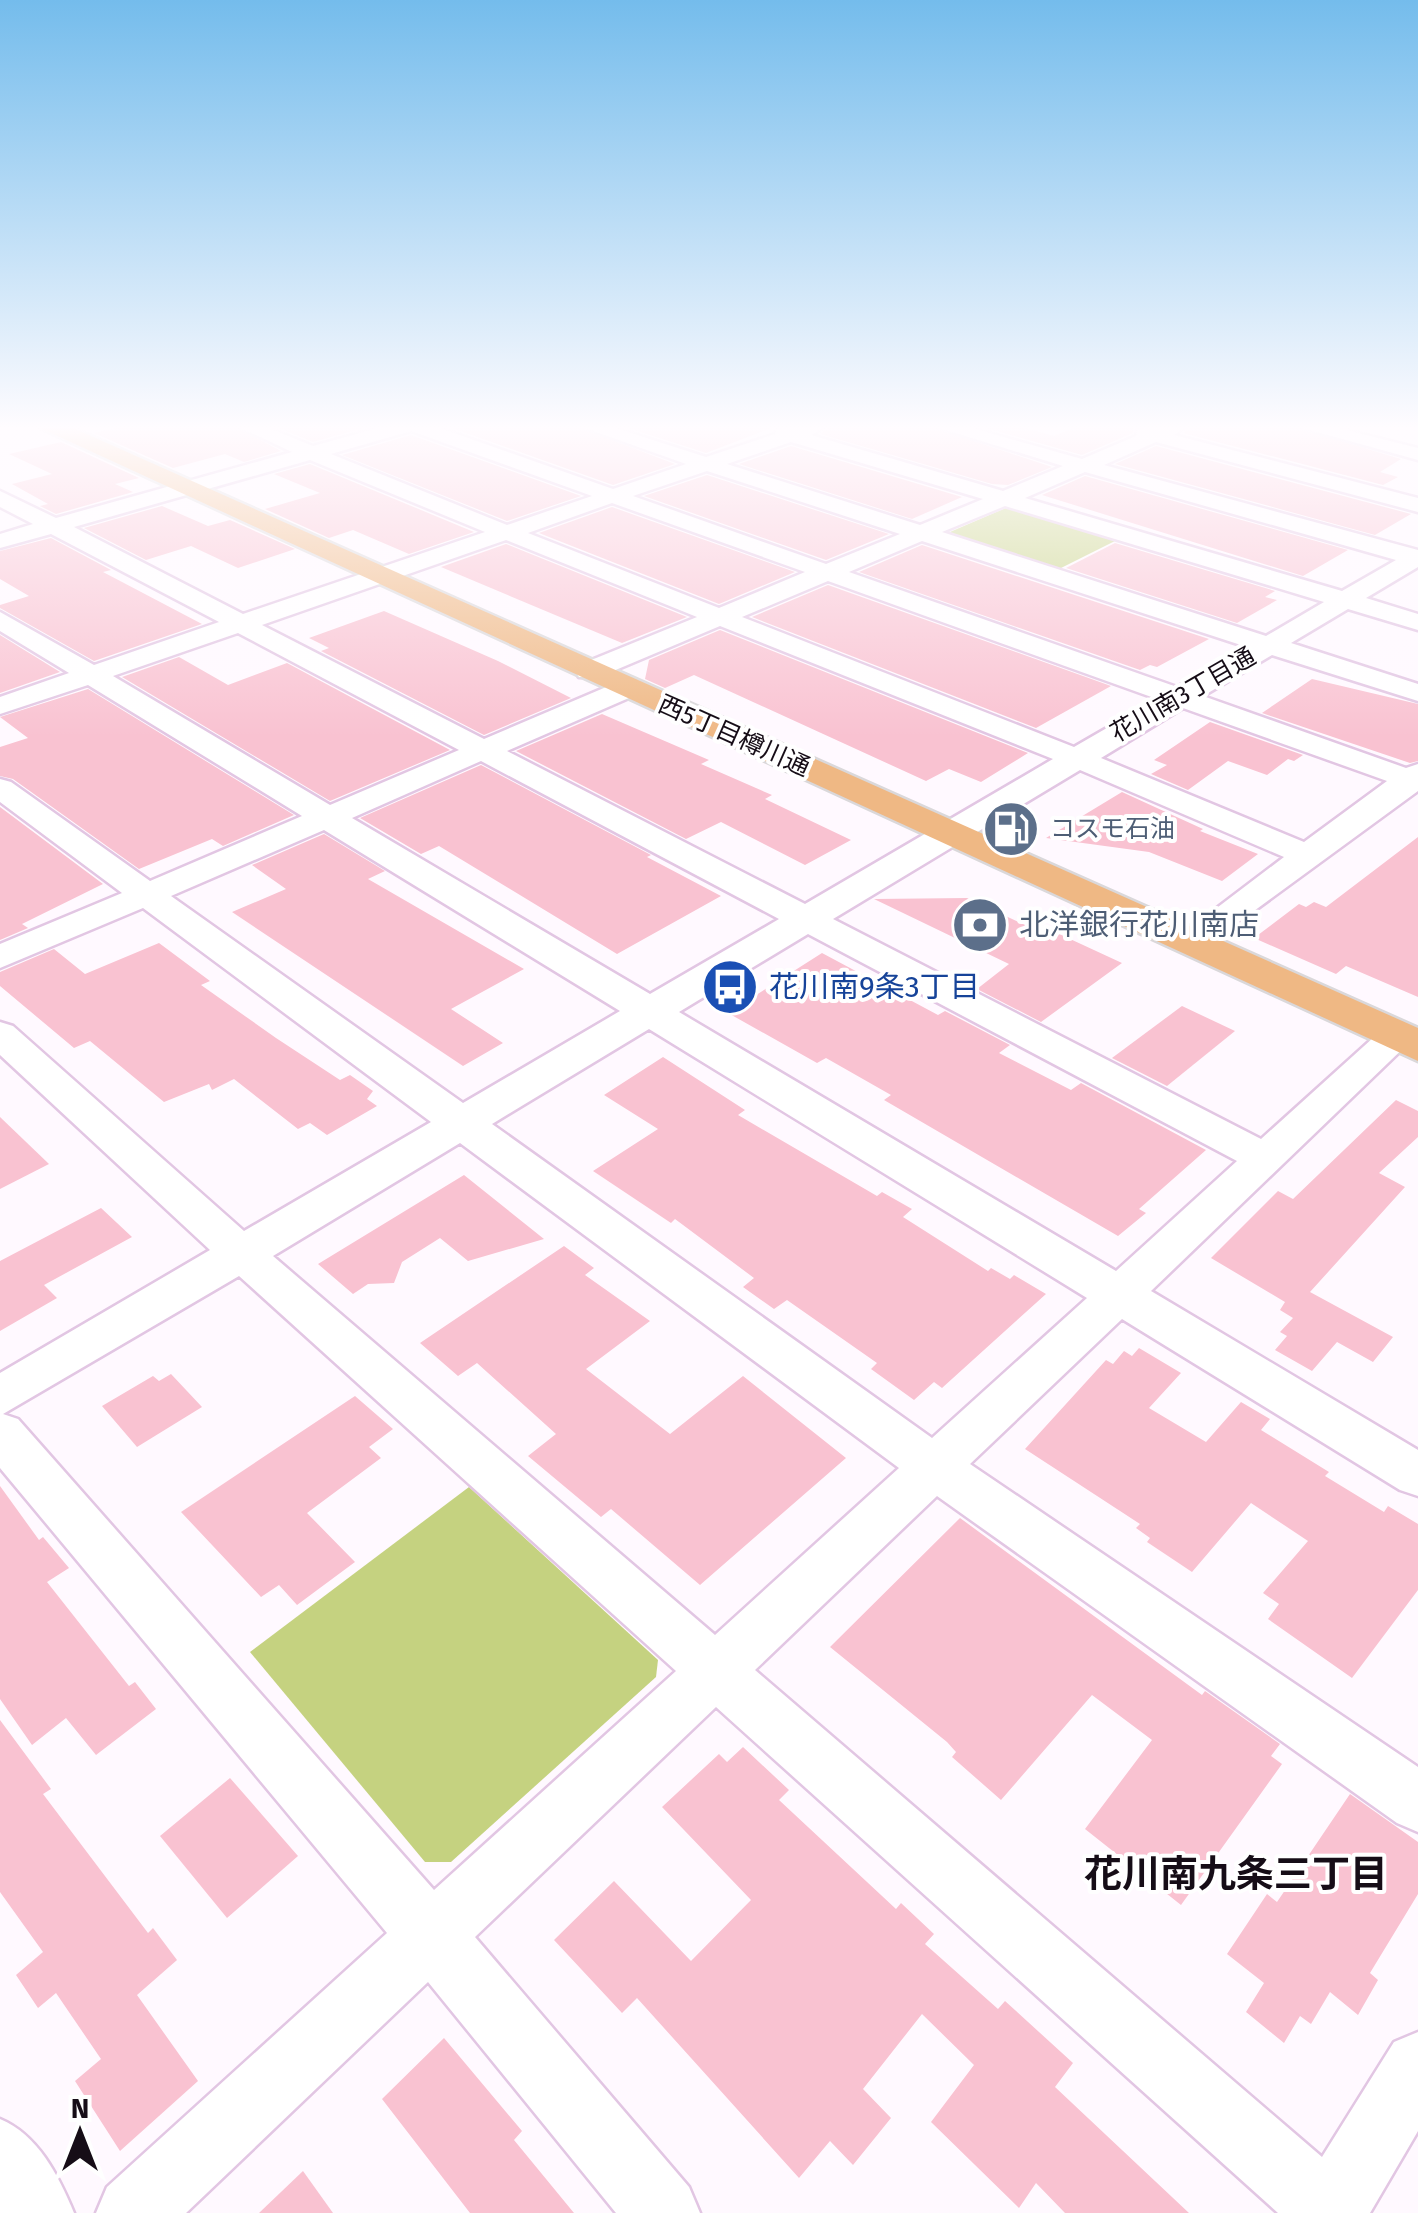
<svg xmlns="http://www.w3.org/2000/svg" width="1418" height="2213" viewBox="0 0 1418 2213" font-family="'Fira Sans','Noto Sans JP',sans-serif">
<rect width="100%" height="100%" fill="#fff9ff"/>
<!-- green -->
<g fill="#c5d280">
<polygon points="1008,507 1021,507 1121,538 1055,571 951,537 950,532"/>
<polygon points="469,1487 658,1660 656,1677 451,1862 425,1862 250,1652"/>
</g>
<!-- building -->
<g fill="#f9c2d1">
<polygon points="119,427 236,427 281,451 244,462 225,454 173,468 94,433"/>
<polygon points="276,427 367,427 313,442"/>
<polygon points="449,427 578,427 675,464 613,485"/>
<polygon points="625,427 774,427 706,453"/>
<polygon points="828,427 932,427 1052,467 1008,485 992,484 820,434"/>
<polygon points="982,427 1023,427 1054,436 1075,427 1134,427 1133,433 1082,455"/>
<polygon points="1190,427 1295,427 1401,459 1380,472 1398,477 1383,485 1183,433"/>
<polygon points="411,435 581,496 507,521 342,455"/>
<polygon points="61,442 139,478 115,484 133,492 56,514 40,506 48,504 12,484 52,474 9,454"/>
<polygon points="791,446 962,497 912,519 739,464"/>
<polygon points="1156,446 1411,514 1375,535 1115,464"/>
<polygon points="310,464 474,532 409,554 353,530 329,538 265,509 320,493 274,474"/>
<polygon points="707,475 889,534 826,560 644,496"/>
<polygon points="1085,476 1348,550 1303,576 1042,495"/>
<polygon points="162,506 208,526 230,520 295,549 238,568 191,546 146,560 84,528"/>
<polygon points="612,507 795,572 719,604 539,533"/>
<polygon points="51,538 111,570 103,572 202,624 94,661 0,608 0,605 29,596 0,579 0,551"/>
<polygon points="1115,543 1275,591 1265,597 1277,600 1237,623 1066,568"/>
<polygon points="506,544 687,617 622,643 441,567"/>
<polygon points="922,545 1209,639 1157,667 1150,665 1140,670 859,572"/>
<polygon points="828,585 1111,686 1036,728 752,617"/>
<polygon points="384,611 498,661 571,698 484,735 321,651 329,648 309,638"/>
<polygon points="720,630 1028,753 981,782 949,769 926,781 694,675 665,688 645,679 649,660"/>
<polygon points="0,635 60,672 0,693"/>
<polygon points="179,657 228,685 287,663 450,750 330,801 122,677"/>
<polygon points="1312,679 1418,704 1418,761 1410,763 1262,713"/>
<polygon points="88,689 294,815 223,846 212,839 139,869 13,779 0,776 0,747 28,738 0,717"/>
<polygon points="602,714 709,760 701,764 772,795 765,799 851,840 805,865 721,822 686,839 516,751"/>
<polygon points="1210,722 1303,755 1294,761 1288,759 1267,775 1228,761 1188,790 1151,774 1167,765 1154,760"/>
<polygon points="481,765 651,855 647,857 721,896 617,954 439,846 421,854 360,818"/>
<polygon points="1122,792 1203,829 1200,831 1258,854 1222,881 1149,852 1046,838"/>
<polygon points="0,807 103,884 22,924 28,928 0,940"/>
<polygon points="324,834 385,871 368,879 524,969 451,1009 503,1043 463,1066 232,912 286,889 252,865"/>
<polygon points="1418,837 1418,997 1346,966 1336,974 1254,938 1299,904 1306,907 1314,902 1326,907"/>
<polygon points="967,898 1049,936 1055,932 1122,963 1041,1022 977,989 1009,964 874,899"/>
<polygon points="159,943 210,981 201,985 276,1038 340,1080 350,1075 373,1091 367,1099 377,1106 327,1135 310,1123 298,1129 234,1079 212,1090 209,1084 164,1102 90,1041 74,1048 0,986 0,972 54,949 85,974"/>
<polygon points="822,953 938,1015 945,1011 1010,1045 999,1053 1071,1090 1081,1083 1206,1150 1139,1209 1146,1213 1118,1236 884,1100 891,1095 826,1058 817,1063 728,1013"/>
<polygon points="1182,1006 1235,1031 1167,1086 1112,1058"/>
<polygon points="663,1057 745,1110 738,1115 877,1196 882,1192 912,1209 903,1217 988,1271 991,1268 1010,1279 1014,1275 1046,1294 942,1388 934,1382 914,1400 871,1369 877,1363 787,1300 774,1309 743,1287 754,1278 675,1219 671,1223 593,1171 658,1129 604,1095"/>
<polygon points="1396,1100 1418,1111 1418,1137 1379,1173 1405,1187 1310,1292 1393,1337 1373,1362 1337,1342 1312,1371 1275,1350 1287,1336 1280,1332 1293,1318 1280,1310 1285,1302 1211,1258 1278,1191 1293,1199"/>
<polygon points="0,1117 49,1164 0,1189"/>
<polygon points="464,1175 544,1239 468,1261 440,1238 402,1262 394,1283 368,1284 353,1294 318,1264"/>
<polygon points="101,1208 132,1237 44,1285 57,1298 0,1331 0,1261"/>
<polygon points="564,1246 594,1268 585,1275 650,1321 586,1369 670,1434 743,1376 846,1458 700,1585 611,1509 601,1517 528,1456 556,1434 477,1363 458,1376 420,1343"/>
<polygon points="1139,1348 1181,1373 1149,1408 1206,1442 1241,1402 1270,1419 1261,1430 1329,1472 1325,1476 1384,1512 1388,1506 1418,1524 1418,1590 1352,1678 1268,1619 1279,1604 1263,1593 1308,1541 1251,1503 1192,1572 1147,1542 1150,1538 1136,1528 1140,1524 1025,1449 1106,1360 1113,1364 1124,1351 1132,1356"/>
<polygon points="171,1374 202,1407 137,1447 102,1406 153,1376 159,1381"/>
<polygon points="355,1396 393,1429 369,1447 381,1458 307,1513 355,1562 297,1605 279,1585 261,1597 181,1512"/>
<polygon points="0,1486 39,1540 43,1537 69,1568 47,1582 129,1686 135,1682 156,1709 96,1755 66,1718 32,1745 0,1699"/>
<polygon points="960,1518 1202,1695 1205,1691 1280,1744 1271,1756 1282,1764 1181,1905 1085,1829 1152,1740 1092,1695 1001,1800 952,1757 956,1752 947,1742 830,1647"/>
<polygon points="0,1720 51,1789 43,1794 148,1933 153,1928 177,1960 137,1995 198,2081 120,2151 75,2081 101,2059 56,1993 38,2008 16,1975 43,1952 0,1892"/>
<polygon points="743,1747 789,1790 779,1800 896,1909 901,1903 934,1934 925,1944 998,2009 1005,2001 1073,2063 1055,2087 1189,2213 1065,2213 1036,2183 1019,2208 931,2122 974,2065 922,2014 863,2089 891,2118 853,2165 830,2141 799,2178 637,1998 622,2013 554,1940 614,1881 691,1961 751,1900 662,1807 719,1754 727,1762"/>
<polygon points="230,1778 298,1856 227,1918 160,1836"/>
<polygon points="1350,1794 1418,1842 1418,1894 1370,1973 1378,1980 1358,2015 1330,1992 1311,2024 1300,2016 1284,2043 1246,2012 1264,1983 1227,1954 1267,1894 1277,1902"/>
<polygon points="444,2038 522,2131 514,2140 574,2213 470,2213 382,2099"/>
<polygon points="303,2171 333,2213 259,2213"/>
</g>
<g fill="none" stroke-linecap="round" stroke-linejoin="round">
<!-- minor casing -->
<g stroke="#e2c6e3" stroke-width="5">
<g id="minor">
<path d="M239 427H266L313 446 382 427H437L613 489 686 464 582 427H612L706 457 775 434 777 429 824 427 811 435 1003 491 1063 466 936 427H968L1082 459 1136 436 1137 429 1186 427 1174 435 1418 498V512L1156 442 1104 465 1418 550V567L1366 598 1418 614V630L1348 609 1291 643 1418 684V701L1272 655 1203 696 1406 768 1418 764V791L1202 949H1178L1172 942 1284 857 1080 770 833 919 1261 1139 1384 1028H1410L1416 1036 1151 1291 1418 1450V1496L1400 1490 1122 1319 970 1464 1418 1767V1832L1397 1823 937 1496 755 1670 1322 2157 1394 2042 1418 2032V2131L1370 2213H1278L716 1707 475 1937 689 2187 700 2213H616L428 1982 186 2213H96L107 2187 387 1933 0 1468V1373L210 1250 0 1055V1022L13 1026 244 1231 431 1122 143 908 0 968V944L122 893 0 802V779L11 782 150 881 302 816 88 685 0 714V697L69 673 0 631V612L94 665 219 622 51 534 0 548V534L33 524 0 507V491L56 518 292 452ZM411 431 592 496 507 525 331 454ZM791 442 983 499 920 525 727 464ZM310 460 485 532 243 614 74 527ZM707 471 900 534 826 564 633 496ZM1085 472 1396 560 1342 591 1025 498ZM612 503 805 572 719 608 528 533ZM1005 506 1324 602 1266 636 942 532ZM506 540 697 617 579 665 575 671 579 677H599L720 626 1053 759 805 904 507 751 638 694 642 688 638 682H618L484 739 262 625ZM922 541 1247 647 1177 687 849 572ZM828 581 1157 699 1074 747 742 617ZM238 633 459 750 330 805 113 676ZM1183 708 1387 781 1304 842 1101 758ZM481 761 779 919 650 994 352 818ZM324 830 620 1011 463 1103 171 896ZM808 934 1237 1161 1116 1271 679 1012ZM649 1029 1087 1298 932 1438 492 1124ZM460 1143 899 1468 715 1635 273 1256ZM239 1276 676 1671 434 1890 18 1419 3 1414Z"/>
<polygon points="1299,427 1334,427 1418,448 1418,460"/>
<path d="M0 2119C38 2135 58 2175 74 2213H0Z"/>
</g>
</g>
<!-- major casing -->
<g stroke="#dad8da" stroke-width="5">
<polygon id="major" points="38,427 71,427 1418,1028 1418,1061"/>
</g>
<!-- minor -->
<use href="#minor" fill="#fff" fill-rule="evenodd"/>
<!-- major -->
<use href="#major" fill="#efb884" fill-rule="evenodd"/>
</g>
<!-- sky -->
<linearGradient id="sky" x2="0" y2="1"><stop stop-color="#74bcec"/><stop offset="0.58" stop-color="#fffcff"/><stop offset="1" stop-color="#fffcff" stop-opacity="0"/></linearGradient>
<rect width="1418" height="737" fill="url(#sky)"/>
<!-- icons -->
<defs>
<g id="fuel-disc" transform="scale(2.875)"><circle r="9.5" fill="#5c6f8a" stroke="#fff"/><path d="M-5.5-6h7V0h2V4h1.3V-2.5L3-4.5l.8-.8L6-3V5H2.5V1h-1V6h-7ZM-4.2-4.7v3.2H.2V-4.7Z" fill="#fff"/></g>
<g id="bank-disc" transform="scale(2.875)"><circle r="9.5" fill="#5c6f8a" stroke="#fff"/><path d="M-6-4H6V4H-6ZM0-2.3a2.3 2.3 0 1 0 0 4.6a2.3 2.3 0 1 0 0-4.6Z" fill="#fff"/></g>
<g id="bus-disc" transform="scale(2.875)"><circle r="9.5" fill="#1a4fb4" stroke="#fff"/><path d="M-5-6H5V4H4V6H2V4H-2V6H-4V4H-5ZM-3.5-4V0h7V-4ZM-3.5 1.2v1.5H-2V1.2ZM2 1.2v1.5H3.5V1.2Z" fill="#fff"/></g>
</defs>
<g fill-rule="evenodd">
<use href="#fuel-disc" x="1011" y="829"/>
<use href="#bank-disc" x="980" y="925"/>
<use href="#bus-disc" x="730" y="987"/>
</g>
<g text-anchor="middle" dominant-baseline="central" stroke-width="8" stroke-linejoin="round" paint-order="stroke">
<!-- far-street labels -->
<g font-size="25" fill="#160d17" stroke="#fff">
<text transform="translate(1183 695) rotate(-30)">花川南3丁目通</text>
<text transform="translate(734 736) rotate(24)">西5丁目樽川通</text>
</g>
<!-- far-service labels -->
<g font-size="25" fill="#4e5e75" stroke="#fff" text-anchor="start">
<text x="1050" y="829">コスモ石油</text>
</g>
<!-- service labels -->
<g font-size="30" fill="#4e5e75" stroke="#fff" text-anchor="start">
<text x="1019" y="925">北洋銀行花川南店</text>
</g>
<!-- transit labels -->
<g font-size="30" fill="#164399" stroke="#fff" text-anchor="start">
<text x="769" y="987">花川南9条3丁目</text>
</g>
<!-- near-neighbourhood labels -->
<g font-size="38" font-weight="bold" fill="#160d17" stroke="#fff">
<text x="1236" y="1874">花川南九条三丁目</text>
</g>
</g>
<!-- north arrow -->
<g transform="translate(80 2133)" stroke="#ffffff" stroke-width="8" paint-order="stroke">
<path d="M0-8L18 38L0 25L-18 38Z" fill="#160d17"/>
<text y="-15" font-size="28" font-weight="bold" text-anchor="middle" fill="#160d17">N</text>
</g>
</svg>
